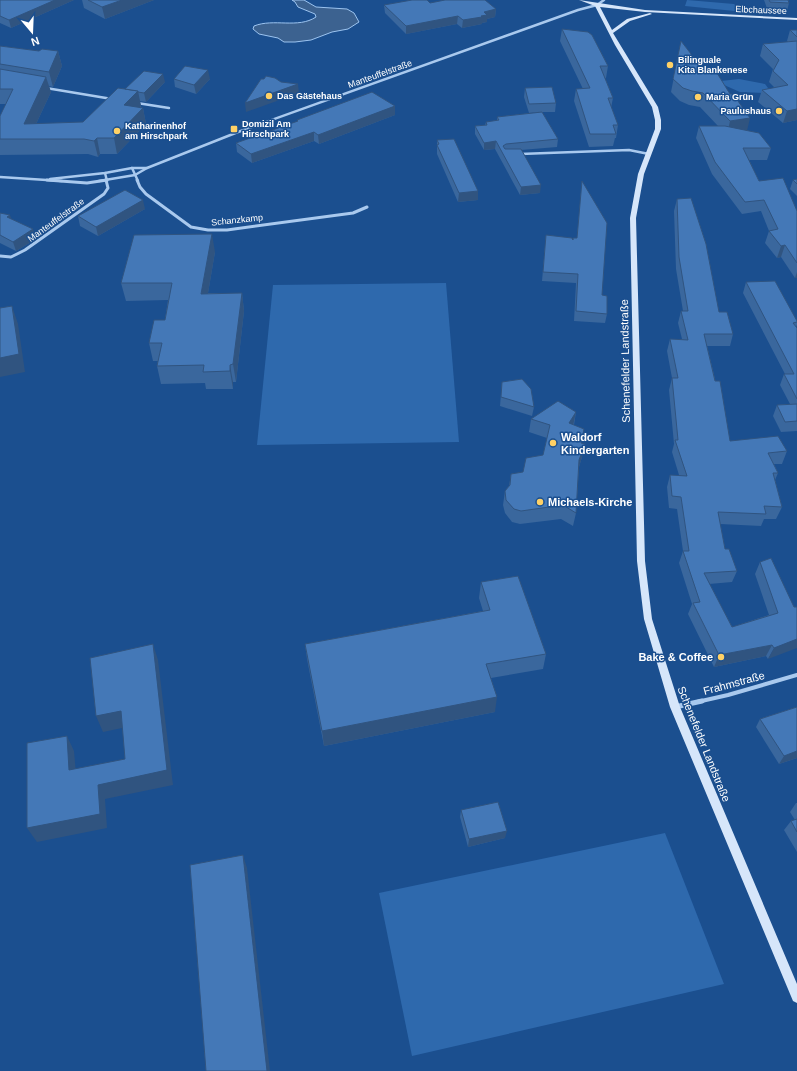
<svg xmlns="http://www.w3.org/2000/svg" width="797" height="1071" viewBox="0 0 797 1071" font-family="Arial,sans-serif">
<rect width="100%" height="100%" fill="#1b4f8f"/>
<!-- green -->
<g fill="#2e69ad">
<polygon points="687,0 734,4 744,12 685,6"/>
<polygon points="739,79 765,84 768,88 766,93 740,92 724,85 721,81"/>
<polygon points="446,283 459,442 257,445 273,285"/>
<polygon points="665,833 724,984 412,1056 379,893"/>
</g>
<!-- water -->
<path fill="#3c6290" stroke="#9cc4f0" d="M292 0H304L316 7 347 9 354 13 359 22 348 29 332 32 311 40 295 42H284L278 38 259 34 253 29 254 26C274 18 298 29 316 17L315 14 298 7 295 2Z"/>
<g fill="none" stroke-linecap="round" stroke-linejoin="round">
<!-- minor-far3 -->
<g stroke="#a9c9ee" stroke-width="2.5">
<polyline points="46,88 112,99"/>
<polyline points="137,103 169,108"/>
<polyline points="520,154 629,150 649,154"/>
<polyline points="132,168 138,181"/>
<polyline points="105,173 107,181"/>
<polyline points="0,177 62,181"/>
<polyline points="50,179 105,173 132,168 147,168"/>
<polyline points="99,181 135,175 147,168 238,132 578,10 597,5 604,0"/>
</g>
<!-- minor-far2 -->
<g stroke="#a9c9ee" stroke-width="3">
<polyline points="47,180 87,183 107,180"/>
<polyline points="137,180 140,187 146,194 191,227 208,230 227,230 353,213 367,207"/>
<polyline points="0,256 11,257 25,250 104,194 108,188 106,180"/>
</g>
<!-- minor-far1 -->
<polyline stroke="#a9c9ee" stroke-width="4" points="697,702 728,695 797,675"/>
<!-- minor -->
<polyline stroke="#a9c9ee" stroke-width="5" points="675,707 702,701"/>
<!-- secondary -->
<polygon fill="#d6e6fa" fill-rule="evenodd" points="579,0 645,10 797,18 797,20 645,12 600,7 612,30 627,19 650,13 652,14 630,21 613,33 658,107 661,120 661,129 644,174 636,218 645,561 652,619 680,707 797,984 797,1003 793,1001 670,707 644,619 637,561 630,218 638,174 655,129 655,120 652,107 615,45 595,6"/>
</g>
<!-- wall -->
<g fill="#3a679d">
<polygon points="0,0 74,0 11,28 0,23"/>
<polygon points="82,0 154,0 105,19 84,8"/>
<polygon points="764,0 788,0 789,3 787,11 768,11"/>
<polygon points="430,3 496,9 495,17 487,19 487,22 482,23 482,24 462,28 457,24 406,34 385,13 384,5"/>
<polygon points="562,29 608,66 606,78 605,78 613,98 611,108 618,125 616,138 615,138 613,146 589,147 574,101 576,89 583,89 560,41"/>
<polygon points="790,30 797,30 797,120 783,123 758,102 762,90 775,88 769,82 773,69 760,56 763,44 788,42 787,41"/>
<polygon points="681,41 747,130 771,148 767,160 749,160 759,181 797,211 797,278 795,278 781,257 777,258 765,243 769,231 761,211 742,214 712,174 696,138 699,126 718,126 700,107 689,105 680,101 671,92"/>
<polygon points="0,46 39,51 58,51 62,66 53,87 49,86 51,92 36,124 83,122 125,89 165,82 146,102 140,101 141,106 140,108 143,108 146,124 117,154 100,154 98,157 88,154 0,155 0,116 6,104 0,104"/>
<polygon points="174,79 210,79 196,94 175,87"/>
<polygon points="525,88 556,103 555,112 542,112 558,139 557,147 521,150 540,193 520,195 495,149 484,150 475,134 475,126 485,125 486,122 497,121 497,117 541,112 529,113 524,97"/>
<polygon points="395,115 319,144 314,141 252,163 237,152 236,143 297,122 297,120"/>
<polygon points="437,140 478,191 478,200 458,202 437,154"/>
<polygon points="797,179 797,196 790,189 793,180"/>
<polygon points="582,181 602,295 607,314 605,323 574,321 576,283 542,281 546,235 573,240 577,238"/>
<polygon points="677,199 719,312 733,334 730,346 707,346 730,441 787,451 782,464 774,464 778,473 775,480 782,507 776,519 764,519 761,526 720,524 725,549 737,571 732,582 709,584 732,627 769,615 755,574 760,562 794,607 797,607 768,659 766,656 714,667 688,614 692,604 679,563 683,551 677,509 669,508 667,487 670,475 679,475 672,452 674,444 669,390 672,378 667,351 670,339 682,339 678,323 681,311 683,311 676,269 674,211"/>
<polygon points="145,209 98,236 80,226 78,216"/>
<polygon points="0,213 12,220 36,239 16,251 0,243"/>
<polygon points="215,252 208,293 242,293 244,311 236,382 233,382 233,389 206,389 205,383 161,384 157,366 158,361 153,361 149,343 165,320 168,300 126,301 121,283"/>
<polygon points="746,282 797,321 797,325 796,327 797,328 797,431 781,432 773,416 777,405 790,404 780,385 784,374 785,374 743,293"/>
<polygon points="502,382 534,407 532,416 500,406"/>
<polygon points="576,412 574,425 581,443 585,444 582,457 579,467 576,513 573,526 561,519 520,524 512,522 505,513 503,505 505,491 509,486 511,474 523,472 543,455 547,438 529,432 531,419"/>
<polygon points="481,582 546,654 543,669 491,678 495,712 324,746 307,659 305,644 483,611 479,598"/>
<polygon points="797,707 797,758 779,764 756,727 760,719"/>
<polygon points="796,803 797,803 797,852 784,830 791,821 795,820 790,812"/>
<polygon points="461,810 505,838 468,847 460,817"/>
</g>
<!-- shaded-wall -->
<g fill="#305480">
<polygon points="55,0 74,0 11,28 9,20"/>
<polygon points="122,0 154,0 105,19 102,7"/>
<polygon points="496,9 495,17 487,19 487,22 482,23 482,24 462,28 463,20 484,12"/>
<polygon points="458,16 457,24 406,34 406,26"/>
<polygon points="58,51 62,66 53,87 49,72"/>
<polygon points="208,70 210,79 196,94 194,85"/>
<polygon points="163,74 165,82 146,102 144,93"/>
<polygon points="46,77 51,92 29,139 24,124"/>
<polygon points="298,84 299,93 246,112 245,103"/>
<polygon points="138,91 141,106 127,120 124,105"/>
<polygon points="395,106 395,115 319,144 318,135"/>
<polygon points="143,108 146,124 117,154 114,138"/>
<polygon points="797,109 797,120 783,123 787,111"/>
<polygon points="750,118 747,131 727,135 730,121"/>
<polygon points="314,132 314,141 252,163 251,154"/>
<polygon points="97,138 100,154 98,157 94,141"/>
<polygon points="496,141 495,149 484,150 484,143"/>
<polygon points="541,185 540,193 520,195 521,187"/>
<polygon points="478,191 478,200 458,202 459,193"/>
<polygon points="143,200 145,209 98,236 96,227"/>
<polygon points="10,215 13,224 7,217"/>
<polygon points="33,229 36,239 16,251 13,242"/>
<polygon points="212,234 215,252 205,311 201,294"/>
<polygon points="785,245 781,257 777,258 781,246"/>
<polygon points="797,272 797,278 795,278"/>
<polygon points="242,293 244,311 236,382 233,364"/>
<polygon points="12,306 18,324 25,372 0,377 0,358"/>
<polygon points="230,365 233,382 233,389 230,371"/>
<polygon points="576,412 573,426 569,423"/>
<polygon points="585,444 582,457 577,473 579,460"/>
<polygon points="797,639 797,648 768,659 774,648"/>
<polygon points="153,644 158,660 173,785 105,799 107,828 37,842 27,828 98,785 167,770"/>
<polygon points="772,645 766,656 714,667 719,655"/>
<polygon points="497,697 495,712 324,746 322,731"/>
<polygon points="121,711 127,727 103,732 96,716"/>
<polygon points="67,736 74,751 77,785 69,770"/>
<polygon points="797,751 797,758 779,764 784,756"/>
<polygon points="507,831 505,838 468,847 469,839"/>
<polygon points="243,855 247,868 270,1071 267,1071"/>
</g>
<!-- building -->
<g fill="#4478b7" stroke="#305480">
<polygon points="0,0 55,0 9,20 0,16"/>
<polygon points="88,0 122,0 102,7"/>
<polygon points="412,0 427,0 430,3 445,0 485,0 496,9 484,12 487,15 481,16 482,17 463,20 458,16 406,26 384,5"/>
<polygon points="769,0 788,0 789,3 770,2"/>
<polygon points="562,29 588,32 592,35 608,66 600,66 613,98 608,98 618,125 613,125 616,134 590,134 576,89 590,88"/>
<polygon points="790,30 797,30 797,37"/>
<polygon points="681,41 705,72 717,73 730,94 733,94 750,118 730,121 703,93 692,91 683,88 673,79"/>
<polygon points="797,41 797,109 787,111 762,90 788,85 773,71 779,60 763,44"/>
<polygon points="0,46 39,51 42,49 58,51 49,72 0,64"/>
<polygon points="185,66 208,70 194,85 174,79"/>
<polygon points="0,69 46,77 24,124 83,122 118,88 138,91 124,105 143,108 114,138 97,138 94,141 84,139 0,139 0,116 13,89 0,89"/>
<polygon points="144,71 163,74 144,93 138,92 138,91 125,89"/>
<polygon points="266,76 275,78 281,82 298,84 245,103 261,79 264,79"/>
<polygon points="552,87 556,103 529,104 525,88"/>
<polygon points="372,92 395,106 318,135 314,132 251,154 236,143 298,121 297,120"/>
<polygon points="542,112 558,139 506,144 503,146 505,149 521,149 541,185 521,187 496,141 484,143 475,126 487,125 486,122 499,120 497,117"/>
<polygon points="699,126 725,126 759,133 771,148 743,148 759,181 783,178 797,211 797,263 785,245 781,246 769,231 778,229 764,200 745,202 715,162"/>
<polygon points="454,139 478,191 459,193 437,145 439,144 437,140"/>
<polygon points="797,179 797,184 793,180"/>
<polygon points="582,181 607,223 602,295 607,296 607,314 576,311 578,274 543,272 546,235 572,238 573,240 573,238 577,238"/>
<polygon points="125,190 143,200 96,227 78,216"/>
<polygon points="691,198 706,244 719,312 727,312 733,334 704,334 715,381 720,381 730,441 778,436 787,451 768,453 778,473 773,473 782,507 764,506 766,514 718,512 725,549 729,549 737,571 704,573 732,627 778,613 760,562 771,558 794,607 797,607 797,639 774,648 772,645 719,655 693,603 700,602 683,551 689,551 681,497 672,496 670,475 687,476 675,440 678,440 672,378 678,378 670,339 688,340 681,311 688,311 679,257 677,199"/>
<polygon points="0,213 10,215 7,217 33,229 13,242 0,235"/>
<polygon points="212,234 201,294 242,293 233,364 230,365 230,371 203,372 204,365 157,366 162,343 149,343 154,320 165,320 172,283 121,283 134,235"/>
<polygon points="775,281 797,321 797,322 793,323 797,328 797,399 784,374 794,374 746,282"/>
<polygon points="12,306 19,354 0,358 0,308"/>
<polygon points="522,379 531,389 534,407 501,397 502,382"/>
<polygon points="558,401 576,412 569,423 584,429 581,443 585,444 579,460 576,513 563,505 521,511 514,509 506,500 505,491 510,485 511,474 523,472 526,458 543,455 550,425 531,419"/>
<polygon points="797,404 797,421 785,422 777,405"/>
<polygon points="518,576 546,654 486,664 497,697 322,731 305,644 490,610 481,582"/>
<polygon points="153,644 167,770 98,785 100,814 27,828 27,743 67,736 69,770 125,759 121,711 96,716 90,658"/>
<polygon points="797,707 797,751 784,756 760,719"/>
<polygon points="498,802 507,831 469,839 461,810"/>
<polygon points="797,819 797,832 791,821"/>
<polygon points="243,855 267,1071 206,1071 190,865"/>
</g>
<!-- markers -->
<g fill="#ffd166" stroke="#1b4f8f" stroke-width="1.5">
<circle cx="670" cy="65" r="4"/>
<circle cx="269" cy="96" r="4"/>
<circle cx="698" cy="97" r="4"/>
<circle cx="779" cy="111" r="4"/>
<rect x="230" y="125" width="8" height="8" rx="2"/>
<circle cx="117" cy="131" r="4"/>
<circle cx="553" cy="443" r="4"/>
<circle cx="540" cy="502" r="4"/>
<circle cx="721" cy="657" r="4"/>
</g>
<g text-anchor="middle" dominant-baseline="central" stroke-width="3" stroke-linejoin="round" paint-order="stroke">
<!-- far-street labels -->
<g font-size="9" fill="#fff" stroke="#1b4f8f">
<text transform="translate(761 10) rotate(2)">Elbchaussee</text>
<text transform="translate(380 74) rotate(-20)">Manteuffelstraße</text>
<text transform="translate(56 220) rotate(-36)">Manteuffelstraße</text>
<text transform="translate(237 220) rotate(-6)">Schanzkamp</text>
</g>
<!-- far-poi labels -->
<g font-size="9" font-weight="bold" fill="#fff" stroke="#1b4f8f" text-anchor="start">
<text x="678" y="60">Bilinguale<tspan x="678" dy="10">Kita Blankenese</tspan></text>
<text x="277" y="96">Das Gästehaus</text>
<text x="706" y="97">Maria Grün</text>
<text x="771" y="111" text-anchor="end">Paulushaus</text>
<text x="242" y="124">Domizil Am<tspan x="242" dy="10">Hirschpark</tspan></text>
<text x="125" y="126">Katharinenhof<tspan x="125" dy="10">am Hirschpark</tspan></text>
</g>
<!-- street labels -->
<g font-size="11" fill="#fff" stroke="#1b4f8f">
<text transform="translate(625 361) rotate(-91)">Schenefelder Landstraße</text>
<text transform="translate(734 683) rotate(-15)">Frahmstraße</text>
<text transform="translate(704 744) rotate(68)">Schenefelder Landstraße</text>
</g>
<!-- poi labels -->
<g font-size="11" font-weight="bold" fill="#fff" stroke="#1b4f8f" text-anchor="start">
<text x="561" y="437">Waldorf<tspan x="561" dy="13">Kindergarten</tspan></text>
<text x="548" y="502">Michaels-Kirche</text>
<text x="713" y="657" text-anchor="end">Bake &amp; Coffee</text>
</g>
</g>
<!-- north arrow -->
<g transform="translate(32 32) rotate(161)" stroke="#1b4f8f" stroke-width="3" paint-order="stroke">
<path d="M0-3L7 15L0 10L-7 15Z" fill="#ffffff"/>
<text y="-6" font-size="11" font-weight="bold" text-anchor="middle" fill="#ffffff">N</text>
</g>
</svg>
